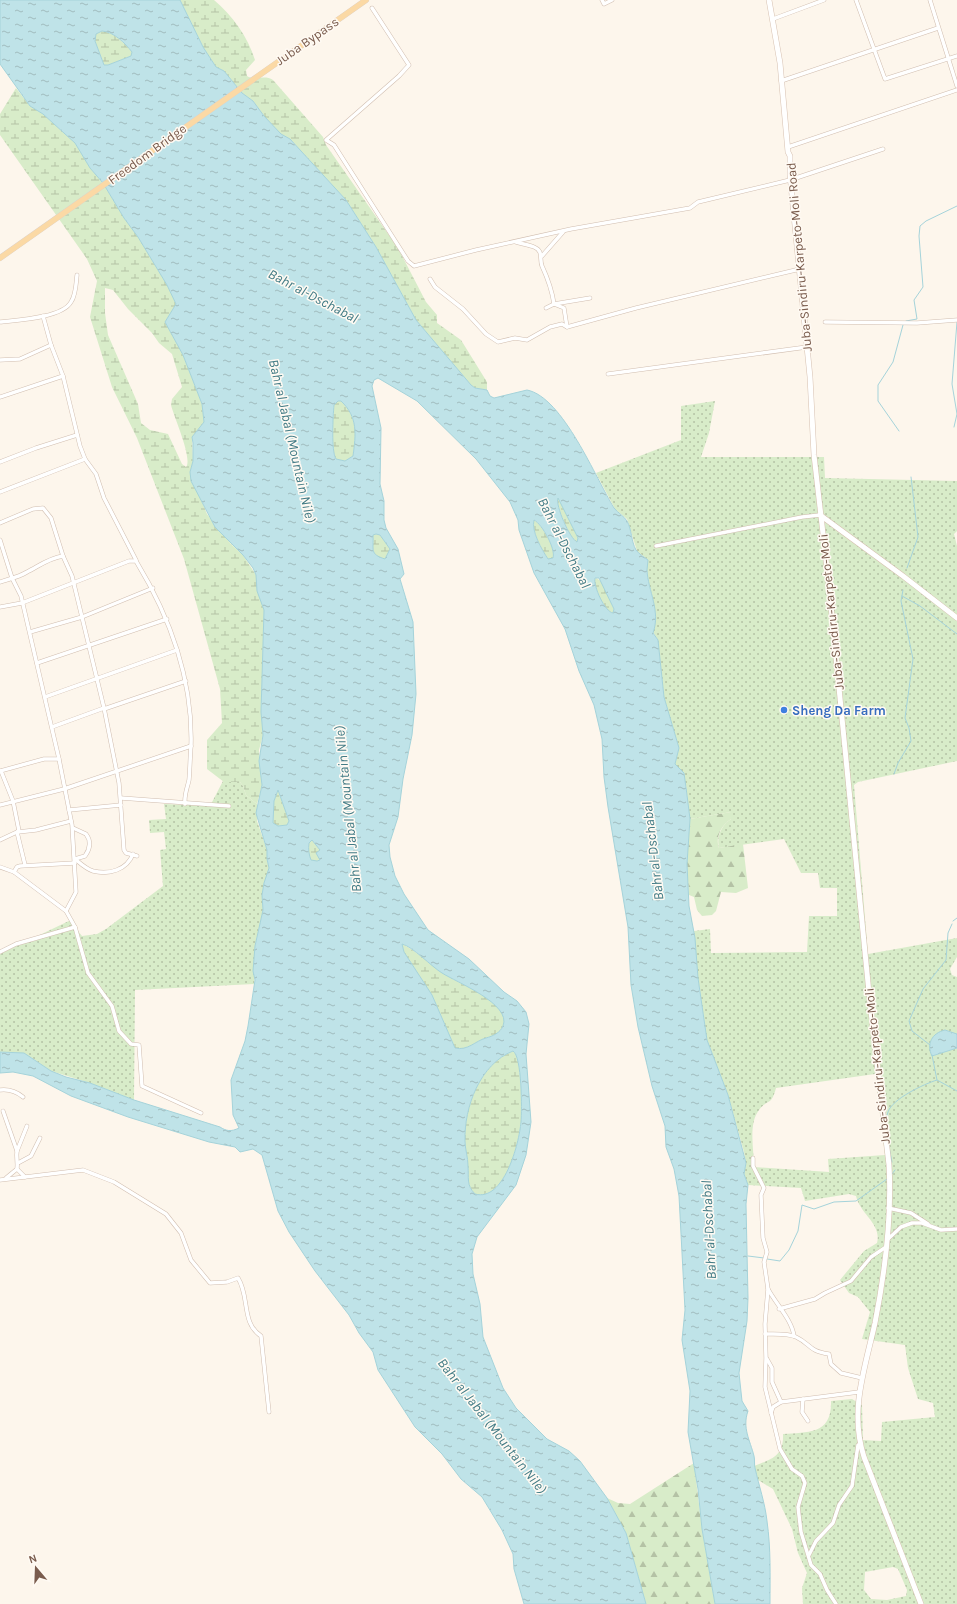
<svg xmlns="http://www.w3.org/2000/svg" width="957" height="1604" viewBox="0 0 957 1604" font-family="Karla,sans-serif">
<defs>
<pattern id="grass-dots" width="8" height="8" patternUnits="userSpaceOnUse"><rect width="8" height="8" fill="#d8ecc9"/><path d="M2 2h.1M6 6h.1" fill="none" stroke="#b4c2a5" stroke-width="1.8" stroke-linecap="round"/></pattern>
<pattern id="forest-firs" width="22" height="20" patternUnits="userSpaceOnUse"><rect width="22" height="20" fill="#d8ecc9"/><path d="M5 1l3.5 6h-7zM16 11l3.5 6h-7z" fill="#b4c2a5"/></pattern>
<pattern id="wetland-marsh" width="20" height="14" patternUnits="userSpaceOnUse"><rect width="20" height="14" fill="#d8ecc9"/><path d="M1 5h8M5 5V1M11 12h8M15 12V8" fill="none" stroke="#b4c2a5"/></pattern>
<pattern id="water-ripples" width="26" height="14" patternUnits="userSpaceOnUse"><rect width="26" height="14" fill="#bfe3e8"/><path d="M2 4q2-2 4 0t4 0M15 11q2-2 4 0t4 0" fill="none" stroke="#a0bbbe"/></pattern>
</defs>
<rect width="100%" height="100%" fill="#fdf6ec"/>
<!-- grass -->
<g fill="url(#grass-dots)" fill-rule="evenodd">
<path d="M715 401 709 433 701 457H824L825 478 957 481V531L954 534 957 546V761L858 782 854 785 868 954 957 938V957L950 969 952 975 957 977V1034L945 1030 930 1043 932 1056 957 1048V1604H803L802 1588 807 1573 798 1553 792 1529 773 1489 758 1480 754 1466C772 1459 784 1456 783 1434 808 1432 832 1435 831 1401L852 1399 862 1405 863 1440 881 1441 882 1422 935 1417 933 1403 918 1399 908 1368 905 1345 862 1339 870 1312 858 1297 849 1293 840 1280 864 1251 877 1243C882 1224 860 1214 856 1196L849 1194 805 1201 801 1188 748 1185 744 1174 746 1163 744 1152 728 1095 707 1040 698 978 694 931 710 929 711 953 807 952 809 916H837V888H820L818 873H801L784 839 719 848C716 836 722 825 731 819V812L690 819 686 785 675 764 679 748 664 697 658 640 653 632C661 611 648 591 647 570 647 567 648 563 648 560L637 551 627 519 615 509 596 473 681 440V406ZM875 1074 885 1155 828 1159 829 1172 754 1167C754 1150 748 1124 759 1110 768 1098 771 1107 776 1088ZM893 1567 898 1569 907 1590 906 1596 887 1600 871 1599 864 1590 865 1572Z"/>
<polygon points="223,781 240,782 243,786 246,795 257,804 257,821 267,850 267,859 269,868 262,895 263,910 255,946 254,984 135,990 134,1100 90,1083 51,1071 32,1058 13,1052 0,1052 0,954 73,919 78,931 82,936 97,934 106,929 163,886 160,850 166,849 164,832 150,833 149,820 166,819 164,804 210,806"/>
</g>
<!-- forest -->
<g fill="url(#forest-firs)">
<path d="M731 812V819C722 825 715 836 719 848L743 844 748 888 736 893 721 892 716 911 712 915 702 916 697 910 694 897 689 895 687 864 690 819Z"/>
<polygon points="694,1463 702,1529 715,1604 646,1604 626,1533 607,1498 618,1503 630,1504"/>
</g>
<!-- wetland -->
<g fill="url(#wetland-marsh)" fill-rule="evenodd">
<path d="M180 0H214C232 15 248 37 255 60L246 70 247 76C254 81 265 74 273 80L323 137 326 145 398 248 426 302 437 315V323L461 340 487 382V390L475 388 471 385 416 320 376 247 346 200 290 139 281 134 264 116 253 101 242 93 224 71 216 67 203 47Z"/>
<path d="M102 31C114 32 124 43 132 52L131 56 108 65H104L95 41 96 34Z"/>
<path d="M16 88 30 106 43 114 75 143 90 168 103 183 124 218 138 237 167 285 176 304 165 322 183 355 202 404 204 422 192 437 193 461 190 472 207 514 231 544 243 555 256 575 264 610 261 712 263 735 259 750 262 785 257 804 246 795 243 786 240 782H224L207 769V740L222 723 220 689 184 559 137 438 112 387 90 317 97 281 87 259 0 135V114ZM105 288 113 290 128 309 152 333 159 343 172 354 182 387 172 399 171 405C174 417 193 459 186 467L182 464 168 434 150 430 141 423 138 404 108 335 105 313Z"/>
<path d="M338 401H341C358 418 356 434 353 456L345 461 336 459C331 451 333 416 334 405Z"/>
<path d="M557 499H559L579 538 577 542C570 539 557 507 557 499Z"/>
<path d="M534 520C542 525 556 549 553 558L548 559C542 551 531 529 534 520Z"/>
<path d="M376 534 380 535 390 549 386 560C369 554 374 550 373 535Z"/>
<path d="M596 578C606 582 609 600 614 609L613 613C605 612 595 588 594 580Z"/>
<polygon points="278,790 289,821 287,825 278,826 273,823 274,801"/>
<path d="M312 840 320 850V860L317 861H311C309 855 308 849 309 843Z"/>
<path d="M402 944C409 946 439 970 448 976 461 985 512 1004 503 1026 500 1033 493 1036 486 1038 475 1041 468 1051 455 1048L432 995 404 952Z"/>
<path d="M513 1051C522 1056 522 1110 521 1122 519 1144 504 1202 475 1194 466 1185 469 1178 468 1166 468 1157 465 1149 465 1141 464 1107 480 1064 513 1051Z"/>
</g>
<!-- water -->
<g fill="url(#water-ripples)" stroke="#a5d3da" fill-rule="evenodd">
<path d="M0 0H180L203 47 216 67 224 71 242 93 253 101 264 116 281 134 290 139 346 200 376 247 416 320 471 385 475 388 487 390 490 396 494 398 527 390C563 397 596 479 614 508 618 513 624 516 627 521 632 530 631 541 636 550 639 554 644 557 648 560 648 563 647 567 647 570 648 591 661 611 653 633L658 640 664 697 679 748 675 764 684 773 687 795 690 819 687 864 689 906 695 938 698 978 707 1040 728 1095 746 1163 744 1174 748 1185 746 1204 748 1298 747 1321 739 1373 742 1401 748 1411C742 1428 750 1440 754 1456 755 1460 754 1464 755 1468 759 1486 765 1503 767 1521 771 1549 770 1576 770 1604H715L702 1529 698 1489 688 1432 690 1391 682 1340 685 1310 679 1196 674 1169 666 1147 665 1126 652 1086 638 1027 631 985 628 927 608 807 604 777 602 739 594 705 579 671 565 629 534 573 519 530 518 520 510 502 476 459 417 401 378 378 374 380 372 386 381 428 380 484 384 501V520L386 528 398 549 404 574 400 579 413 622 416 694 412 735 403 779 398 817 389 845 390 857 395 876 404 894 428 930 469 959 504 992 517 1001 526 1012 529 1024 526 1054 531 1122 526 1155 516 1185 477 1237 472 1254 473 1274 480 1304 483 1337 503 1388 516 1408 547 1439 569 1451 580 1461 607 1498 626 1533 646 1604H524L514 1569 513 1554 502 1530 482 1497 461 1479 442 1454 415 1427 378 1370 373 1352 359 1333 349 1315 315 1271 289 1232 278 1211 262 1155 253 1149 240 1152 235 1147 209 1142 128 1117 71 1096 33 1076 13 1072 0 1073V1052L24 1053 51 1071 66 1077 90 1083 134 1100 220 1127C226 1131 231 1132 239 1128L233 1115 231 1080 245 1041 248 1026 255 980 253 971 255 946 263 910 262 895 264 883 269 868 267 859V850L256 813 262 785 259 761 263 735 261 712 264 610 257 591 256 575 253 568 243 555 215 527 191 481 190 472 193 461V443L192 437 204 422 202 404 183 355 165 322 176 304 167 285 138 237 124 218 103 183 90 168 75 143 43 114 30 106 0 64ZM102 31C114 32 125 43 132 52L131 56 108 65H104L95 41 96 34ZM338 401H341C358 417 356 434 353 456L345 461 336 459C331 451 333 416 334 405ZM558 498 578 538 577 542C570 539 555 505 558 498ZM534 520C542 524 556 549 553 558L548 559C542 550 531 531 534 520ZM376 534 380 535 390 549 385 559C369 554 374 550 373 535ZM595 578H599L614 609 613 613C605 612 593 586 595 578ZM278 790 289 821 287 825 278 826 273 823 274 801ZM312 840 320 850 316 853 320 860 317 861 311 860C309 855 308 849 309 843ZM402 944C412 946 432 967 442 973 456 982 512 1004 503 1026 500 1033 493 1036 486 1038 475 1041 468 1051 455 1048L432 995 404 952ZM513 1051C522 1056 522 1110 521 1122 519 1144 504 1202 475 1194 466 1185 469 1178 468 1166 468 1157 465 1149 465 1141 464 1107 480 1064 513 1051Z"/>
<path d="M945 1030 957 1034V1048L932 1056C926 1044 932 1033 945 1030Z"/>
</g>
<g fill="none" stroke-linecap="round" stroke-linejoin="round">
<!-- stream -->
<g stroke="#a5d3da" stroke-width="1">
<polyline points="906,321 917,319 914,300 923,287 919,236 920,226 926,221 957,206"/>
<polyline points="954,427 957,414 952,384 957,322"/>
<polyline points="899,431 878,401 878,385 893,362 903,325"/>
<polyline points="907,568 918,537 911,477"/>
<polyline points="902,596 920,606 957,634"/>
<polyline points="894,774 898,763 911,741 909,728 905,718 913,659 901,601 903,590"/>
<polyline points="953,921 957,918"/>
<polyline points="930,1045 912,1031 909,1021 923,989 946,960 948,933 952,924"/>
<polyline points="932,1055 937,1080"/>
<path d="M886 1124C888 1120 886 1116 888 1112 892 1099 924 1084 937 1080L957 1091"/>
<polyline points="889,1147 892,1162"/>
<polyline points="892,1174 895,1170"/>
<polyline points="748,1256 764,1258"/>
<polyline points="767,1259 780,1261 789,1250 798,1231 802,1205 814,1209 834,1202 856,1201 887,1179"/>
</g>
<!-- minor casing -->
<g stroke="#d1beb0" stroke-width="4.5">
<g id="minor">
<polyline points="602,0 604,4 612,0"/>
<polyline points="856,0 885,79 957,56"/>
<polyline points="930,0 957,86"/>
<polyline points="372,8 409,65 399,76 326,140 334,145 408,261 414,266 476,250 571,229 690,208 698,202 790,180 883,149"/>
<polyline points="773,19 824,0"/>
<polyline points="781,81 938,28"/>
<polyline points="788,147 957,90"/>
<path d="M516 242C522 244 529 245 534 247 544 251 539 259 542 266 548 279 552 290 554 304L564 308 567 327"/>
<polyline points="542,256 563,232"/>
<polyline points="430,279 435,287 463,309 486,334 498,342 515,338 527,340 550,327 562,324 567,327 636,308 800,269"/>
<polyline points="546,308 554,304 590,298"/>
<polyline points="43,316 51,345 63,376 80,446 85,459 96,474 104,498 136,560"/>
<path d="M0 322C17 320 62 318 71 302 76 295 76 284 77 275"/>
<polyline points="825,322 917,323 957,320"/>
<polyline points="0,360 20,359 51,345"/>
<polyline points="608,374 807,347"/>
<polyline points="0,397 63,376"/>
<polyline points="0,462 36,448 77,435"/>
<polyline points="0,492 85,459"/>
<polyline points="0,523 33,509 43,508 51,518 63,556"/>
<polyline points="0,540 12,578 21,596 59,759 72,825 76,892 66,911"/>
<polyline points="656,546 802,517 820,515"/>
<path d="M0 582C9 579 19 577 27 572 39 566 49 558 63 556L72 576 104 708 119 783 124 850 126 853 137 856"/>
<path d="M0 607 22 603 129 561H136C170 617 193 680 191 746 190 758 190 769 189 780 187 789 184 795 185 804"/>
<polyline points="30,632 82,617 153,588"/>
<polyline points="37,663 167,619"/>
<polyline points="45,697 177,650"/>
<polyline points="104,709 186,681"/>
<polyline points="52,727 104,708"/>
<polyline points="0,771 44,759 59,759"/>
<polyline points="121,798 229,806"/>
<polyline points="0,805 64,789 191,746"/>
<polyline points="69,810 121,805"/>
<path d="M73 828 86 834C92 842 90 849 85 856L75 859"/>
<polyline points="17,832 25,865"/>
<polyline points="18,832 36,830 71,821"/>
<polyline points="0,840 19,831 13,801 1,771"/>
<path d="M75 859C80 863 86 869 93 871 109 875 127 870 133 854"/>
<polyline points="0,867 14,872 66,911 75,927 88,973 112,1006 119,1031 131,1044 139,1045 142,1086 201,1113"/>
<polyline points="14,872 17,867 20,866 75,863"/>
<polyline points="0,952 16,944 75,927"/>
<path d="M0 1090C8 1089 17 1092 23 1097"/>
<path d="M3 1111 17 1151C16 1158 18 1163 17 1169L6 1178"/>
<polyline points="17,1151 27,1126"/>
<polyline points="753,1158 753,1166 764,1188 761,1195 763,1238 767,1252 764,1262 768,1289 765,1324 766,1358 765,1387 780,1449 792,1469 802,1476 805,1483 798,1507 801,1532 811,1565 820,1574 827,1590 836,1604"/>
<polyline points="18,1163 31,1156 40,1138"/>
<polyline points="17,1169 25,1177"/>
<path d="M0 1180 83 1170 114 1182 166 1214 181 1233 191 1260 210 1283 227 1282 238 1278C250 1297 241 1323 261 1336L269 1412"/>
<polyline points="888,1208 911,1213 928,1224"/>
<polyline points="887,1240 901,1227 912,1223 922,1223 941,1230 957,1229"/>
<path d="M768 1289C776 1304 792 1320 794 1336"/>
<polyline points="779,1309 815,1299 825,1293 851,1281 871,1257 886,1247"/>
<path d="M765 1334C775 1334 788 1333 796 1337 811 1344 808 1351 829 1354L831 1364 841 1373 862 1378"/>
<polyline points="767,1359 772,1368 772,1382 781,1402"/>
<polyline points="803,1399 802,1412 808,1421"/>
<polyline points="771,1413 773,1407 781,1402 859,1392"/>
<polyline points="809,1555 816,1541 833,1523 839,1505 852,1486 858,1445"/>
</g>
</g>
<!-- secondary casing -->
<g stroke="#d6c0b0" stroke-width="6">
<g id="secondary">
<path d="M769 0 780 63 788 152 790 156V175L810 377 814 455 829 586 870 1003 889 1165C892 1217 885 1272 875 1323 865 1368 849 1411 864 1457L921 1604"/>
<polyline points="820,515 903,576 957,618"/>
</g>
</g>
<!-- primary casing -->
<g stroke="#dad1cd" stroke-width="6">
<polyline id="primary" points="0,258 366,0"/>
</g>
<!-- minor -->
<use href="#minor" stroke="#fff" stroke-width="3.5"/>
<!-- secondary -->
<use href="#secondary" stroke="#fff" stroke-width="5"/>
<!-- primary -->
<use href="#primary" stroke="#fbd9a5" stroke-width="5.5"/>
</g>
<!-- markers -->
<circle fill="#3f7fe0" stroke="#fffaf3" stroke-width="1.5" cx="784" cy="710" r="4"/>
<g text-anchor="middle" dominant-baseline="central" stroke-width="3" stroke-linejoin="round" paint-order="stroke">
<!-- street labels -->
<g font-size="13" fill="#7a5c4d" stroke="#fffaf3">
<text transform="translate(307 41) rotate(-35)">Juba Bypass</text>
<text transform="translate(147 154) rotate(-36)">Freedom Bridge</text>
<text transform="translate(799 257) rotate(-95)">Juba-Sindiru-Karpeto-Moli Road</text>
<text transform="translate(831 612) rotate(-96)">Juba-Sindiru-Karpeto-Moli</text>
<text transform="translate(877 1066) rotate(-96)">Juba-Sindiru-Karpeto-Moli</text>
</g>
<!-- shop labels -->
<g font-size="13" font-weight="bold" fill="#366cbe" stroke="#fffaf3" text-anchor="start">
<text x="792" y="710">Sheng Da Farm</text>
</g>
<!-- water labels -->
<g font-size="14" font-style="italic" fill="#437c86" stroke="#fffaf3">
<text transform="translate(313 296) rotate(28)">Bahr al-Dschabal</text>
<text transform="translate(292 441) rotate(77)">Bahr al Jabal (Mountain Nile)</text>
<text transform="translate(564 543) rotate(63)">Bahr al-Dschabal</text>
<text transform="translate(348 809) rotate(-96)">Bahr al Jabal (Mountain Nile)</text>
<text transform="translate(653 851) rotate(-97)">Bahr al-Dschabal</text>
<text transform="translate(709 1230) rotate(-93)">Bahr al-Dschabal</text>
<text transform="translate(492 1426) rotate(52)">Bahr al Jabal (Mountain Nile)</text>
</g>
</g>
<!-- north arrow -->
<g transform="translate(36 1568) rotate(341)" stroke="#fffaf3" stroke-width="3" paint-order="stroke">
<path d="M0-3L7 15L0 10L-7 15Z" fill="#7a5c4d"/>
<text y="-6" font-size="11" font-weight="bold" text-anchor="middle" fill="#7a5c4d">N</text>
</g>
</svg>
